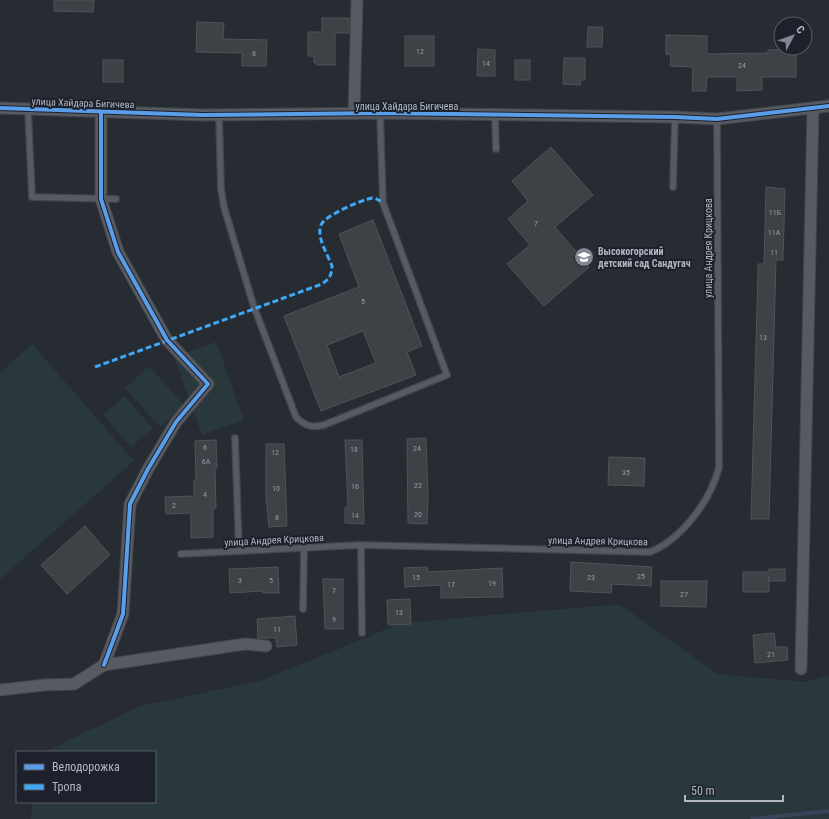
<svg xmlns="http://www.w3.org/2000/svg" width="829" height="819" viewBox="0 0 829 819" font-family="'Roboto Condensed',sans-serif">
<rect width="100%" height="100%" fill="#272b32"/>
<!-- green -->
<g fill="#29383b">
<polygon points="216,342 244,420 202,435 174,357"/>
<polygon points="32,344 134,461 0,579 0,373"/>
<polygon points="149,366 184,405 160,427 125,388"/>
<polygon points="124,396 153,428 131,447 103,415"/>
<polygon points="619,604 718,674 805,682 829,675 829,819 31,819 32,802 155,802 155,752 44,752 140,706 260,681 401,623"/>
</g>
<g fill="none" stroke-linecap="round" stroke-linejoin="round">
<!-- stream -->
<polyline stroke="#38445a" stroke-width="4" points="752,819 829,811"/>
</g>
<!-- building -->
<g fill="#3e4247" stroke="#4f535a" fill-rule="evenodd">
<polygon points="54,0 94,0 93,12 54,11"/>
<polygon points="322,18 349,18 349,33 335,33 335,65 317,65 314,62 314,56 308,56 308,32 322,32"/>
<polygon points="197,22 224,23 223,39 267,40 266,66 242,66 242,53 196,52"/>
<polygon points="588,27 603,27 602,47 587,47"/>
<polygon points="666,35 707,36 707,54 768,53 768,50 796,49 796,77 762,77 762,90 737,91 737,77 707,77 706,91 692,91 693,67 670,66 671,55 666,54"/>
<rect x="405" y="36" width="29" height="30"/>
<polygon points="478,49 495,50 495,76 477,76"/>
<polygon points="564,58 585,58 585,80 581,80 580,85 563,84"/>
<rect x="103" y="60" width="20" height="22"/>
<rect x="515" y="60" width="15" height="20"/>
<polygon points="551,147 593,195 555,227 589,267 544,306 507,264 530,245 508,219 528,201 512,181"/>
<polygon points="766,187 785,189 783,260 776,260 769,519 751,519 758,271 758,264 764,264"/>
<path d="M373 220 422 346 407 352 416 375 321 411 284 316 359 287 339 234ZM363 331 376 363 339 377 327 345Z"/>
<polygon points="426,438 428,496 427,524 408,523 407,439"/>
<polygon points="216,440 217,468 215,468 216,508 213,508 213,537 191,538 191,513 166,514 165,497 194,496 194,480 196,480 195,441"/>
<polygon points="345,440 362,440 364,524 345,523 345,507 348,507"/>
<polygon points="266,444 284,444 287,526 269,527 266,496"/>
<polygon points="609,457 645,458 644,486 608,485"/>
<polygon points="85,526 110,555 67,594 41,565"/>
<polygon points="571,562 652,567 651,586 612,584 611,593 570,591"/>
<polygon points="278,567 279,593 263,593 263,591 230,593 229,569"/>
<polygon points="427,567 428,572 502,568 503,597 441,598 441,585 405,587 404,568"/>
<polygon points="769,569 785,569 785,581 769,581 769,576 769,592 743,592 743,572 769,572"/>
<polygon points="323,579 343,579 343,629 325,629"/>
<polygon points="661,581 707,581 706,607 661,606"/>
<polygon points="410,599 411,624 388,625 387,600"/>
<polygon points="295,616 297,645 277,647 276,638 258,638 257,619"/>
<polygon points="774,633 776,647 787,647 788,660 755,663 753,635"/>
</g>
<g fill="none" stroke-linecap="round" stroke-linejoin="round">
<!-- lane casing -->
<g stroke="#43464b" stroke-width="8">
<g id="lane">
<polyline points="28,109 32,197 116,199"/>
<path d="M219 114 221 189 224 207 254 307 296 417C305 426 312 428 324 425L447 375 383 203 380 113"/>
<polyline points="495,115 496,149"/>
<polyline points="673,187 675,117"/>
<polyline points="235,438 239,551"/>
<polyline points="361,545 362,633"/>
<path d="M181 554 361 545 650 552C682 539 711 500 719 467L717 119"/>
<polyline points="303,609 304,548"/>
</g>
</g>
<!-- street casing -->
<g stroke="#43464b" stroke-width="13">
<g id="street">
<polyline points="0,108 202,115 380,113 675,117 717,119 829,106"/>
<polyline points="101,112 101,199 118,252 167,340 208,384 176,422 148,469 130,504 123,614 104,665"/>
<polyline points="354,113 357,0"/>
<polyline points="801,669 813,108"/>
<polyline points="0,690 44,685 74,684 104,665 245,644 266,646"/>
</g>
</g>
<!-- lane -->
<use href="#lane" stroke="#575a61" stroke-width="5.5"/>
<!-- street -->
<use href="#street" stroke="#575a61" stroke-width="11"/>
<!-- quiet -->
<path stroke="#3fa9f5" stroke-width="3" stroke-dasharray="6 3" stroke-linecap="butt" d="M95 367 322 284C329 279 332 275 332 266 328 255 316 237 321 225 324 216 361 200 372 198 376 198 379 200 383 203"/>
<!-- cycleway casing -->
<g stroke="#1c212c" stroke-width="6">
<g id="cycleway">
<polyline points="0,108 202,115 380,113 675,117 717,119 829,106"/>
<polyline points="101,112 101,199 118,252 167,340 208,384 176,422 148,469 130,504 123,614 104,665"/>
</g>
</g>
<!-- cycleway -->
<use href="#cycleway" stroke="#5a9eea" stroke-width="4"/>
</g>
<!-- icons -->
<defs>
<g id="school-disc" transform="scale(1)"><circle r="9.5" fill="#818690" stroke="#1c212c"/><path d="M0-5L7-2L0 1L-7-2ZM-4 1L0 2.5L4 1V4Q0 6-4 4Z" fill="#fff"/></g>
</defs>
<g fill-rule="evenodd">
<use href="#school-disc" x="584" y="257"/>
</g>
<g text-anchor="middle" dominant-baseline="central" stroke-width="4" stroke-linejoin="round" paint-order="stroke">
<!-- number labels -->
<g font-size="8" fill="#949aa4">
<text x="420" y="51">12</text>
<text x="254" y="53">8</text>
<text x="486" y="63">14</text>
<text x="742" y="65">24</text>
<text x="775" y="212">11Б</text>
<text x="536" y="223">7</text>
<text x="774" y="232">11А</text>
<text x="774" y="252">11</text>
<text x="363" y="301">5</text>
<text x="763" y="337">13</text>
<text x="205" y="447">6</text>
<text x="417" y="448">24</text>
<text x="354" y="449">18</text>
<text x="275" y="452">12</text>
<text x="206" y="461">6А</text>
<text x="626" y="472">35</text>
<text x="418" y="485">22</text>
<text x="355" y="486">16</text>
<text x="276" y="488">10</text>
<text x="205" y="494">4</text>
<text x="174" y="505">2</text>
<text x="418" y="514">20</text>
<text x="355" y="515">14</text>
<text x="277" y="517">8</text>
<text x="641" y="576">25</text>
<text x="416" y="577">15</text>
<text x="591" y="577">23</text>
<text x="240" y="580">3</text>
<text x="271" y="580">5</text>
<text x="492" y="583">19</text>
<text x="451" y="584">17</text>
<text x="334" y="590">7</text>
<text x="684" y="594">27</text>
<text x="399" y="612">13</text>
<text x="334" y="619">9</text>
<text x="277" y="629">11</text>
<text x="771" y="654">21</text>
</g>
<!-- street labels -->
<g font-size="10" fill="#b1b7c3" stroke="#1c212c">
<text transform="translate(83 103) rotate(2)">улица Хайдара Бигичева</text>
<text x="407" y="106">улица Хайдара Бигичева</text>
<text transform="translate(708 248) rotate(-90)">улица Андрея Крицкова</text>
<text transform="translate(274 540) rotate(-3)">улица Андрея Крицкова</text>
<text transform="translate(598 541) rotate(1)">улица Андрея Крицкова</text>
</g>
<!-- poi labels -->
<g font-size="10" font-weight="bold" fill="#b1b7c3" stroke="#1c212c" text-anchor="start">
<text x="598" y="251">Высокогорский<tspan x="598" dy="12">детский сад Сандугач</tspan></text>
</g>
</g>
<!-- legend -->
<rect x="16" y="751" width="140" height="52" fill="#1c212c" stroke="#585d68"/>
<rect x="24" y="764" width="20" height="6" fill="#5a9eea" stroke="#585d68"/>
<text x="52" y="771" font-size="12" fill="#b1b7c3">Велодорожка</text>
<rect x="24" y="784" width="20" height="6" fill="#3fa9f5" stroke="#585d68"/>
<text x="52" y="791" font-size="12" fill="#b1b7c3">Тропа</text>
<!-- north arrow -->
<g transform="translate(793 36) rotate(49)"><circle r="19" fill="#1c212c" stroke="#585d68"/>
<path d="M0-3L7 15L0 10L-7 15Z" fill="#818690"/>
<text y="-6" font-size="11" font-weight="bold" text-anchor="middle" fill="#b1b7c3">С</text>
</g>
<!-- scale -->
<path d="M685 795v6h98v-6" fill="none" stroke="#b1b7c3" stroke-width="2"/>
<text x="691" y="795" font-size="12" fill="#b1b7c3" stroke="#1c212c" stroke-width="3" paint-order="stroke">50 m</text>
</svg>
